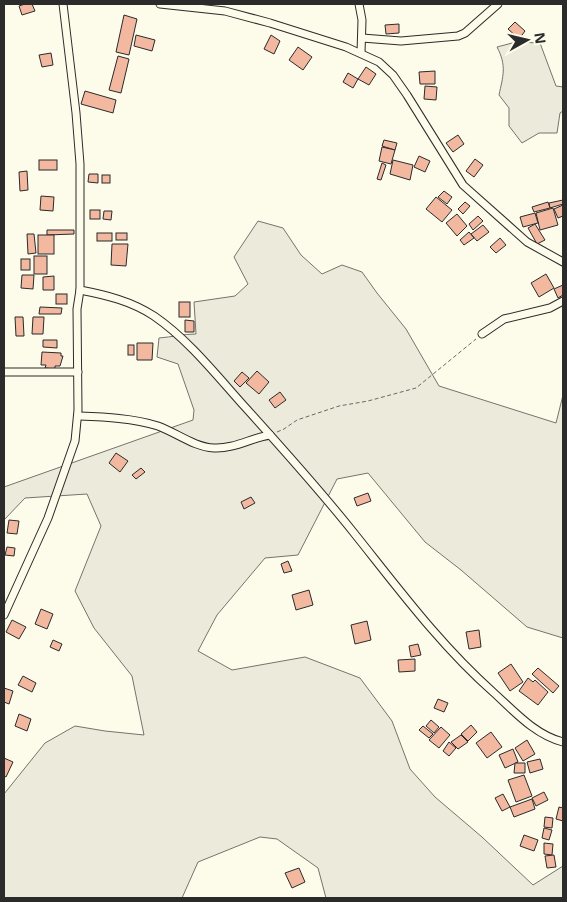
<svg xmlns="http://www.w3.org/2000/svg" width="567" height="902" viewBox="0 0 567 902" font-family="'Noto Sans',sans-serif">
<rect width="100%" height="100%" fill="#fdfbea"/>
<!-- green -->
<g fill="#ecebdb" stroke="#74746e">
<path d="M516 42 540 43 556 86 563 87V111L560 113 557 133H539L522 143 509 126V108L499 95C503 76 507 66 497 47Z"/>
<path d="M258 221 283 228 301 255 322 274 342 265 362 272 377 293 406 329 439 386 556 423 563 395V638L527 627 461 570 425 542 368 473 337 479 298 555 265 558 217 615 198 651 232 670 305 657 360 678 392 721 410 769 435 797 482 837 533 885 563 866V898H326L318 868 277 839 260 837 198 862 182 898H4V794L45 743 75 726 105 731 144 735 132 676 94 628 75 591 101 526 87 494 25 498 4 520V487L193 420 194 410 178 364 157 357 159 338C172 337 183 334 196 334L194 302 235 296 248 284 234 257Z"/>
</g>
<!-- building -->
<g fill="#f2b8a0" stroke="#2b2b2b">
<polygon points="25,4 32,4 35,11 22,15 19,6"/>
<polygon points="124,15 137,19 129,55 116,52"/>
<polygon points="515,22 525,31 519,39 508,29"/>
<polygon points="399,24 399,33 386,34 385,25"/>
<polygon points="136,35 155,40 152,51 134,46"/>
<polygon points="271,35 280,41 274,54 264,49"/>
<polygon points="298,47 312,57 303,70 289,60"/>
<polygon points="51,53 53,65 42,67 39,55"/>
<polygon points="118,56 129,59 121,93 109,90"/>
<polygon points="366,67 376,74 369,85 358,79"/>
<polygon points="435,71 435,84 420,84 419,72"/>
<polygon points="348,73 358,79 353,88 343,82"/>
<polygon points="425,86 437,87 436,100 424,99"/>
<polygon points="85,91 116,100 113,113 81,104"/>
<polygon points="458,135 464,144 453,152 446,143"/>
<polygon points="384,140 397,143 395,150 382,146"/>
<polygon points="382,147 395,150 391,164 379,161"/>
<polygon points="419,156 430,161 425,172 414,167"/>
<polygon points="475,159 483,165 474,177 466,171"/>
<rect x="39" y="160" width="18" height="10"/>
<polygon points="393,160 413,165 410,180 390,174"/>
<polygon points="382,163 386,165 381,180 377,179"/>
<polygon points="27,171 28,190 20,191 19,172"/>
<polygon points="89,174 98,174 98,183 88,182"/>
<rect x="102" y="175" width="8" height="8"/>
<polygon points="444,191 452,197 447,204 438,197"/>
<polygon points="41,196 54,197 53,211 40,210"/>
<polygon points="436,197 452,210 442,222 426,209"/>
<polygon points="563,200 563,204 550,208 549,203"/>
<polygon points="465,202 470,206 463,214 458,209"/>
<polygon points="548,202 550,208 534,212 532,207"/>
<polygon points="563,205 563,216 558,218 554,209"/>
<polygon points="553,208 558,225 540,230 536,213"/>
<rect x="90" y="210" width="10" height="9"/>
<polygon points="104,211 112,211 111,220 103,219"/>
<polygon points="535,213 538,223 523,227 520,217"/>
<polygon points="457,214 467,226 457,236 446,223"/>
<polygon points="478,216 483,221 473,230 469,224"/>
<polygon points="535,224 545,240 537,244 528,228"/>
<polygon points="483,225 489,232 477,241 471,234"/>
<polygon points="47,230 74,230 74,234 47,235"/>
<polygon points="469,232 474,238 464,245 460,240"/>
<rect x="97" y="233" width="15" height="8"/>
<rect x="116" y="233" width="11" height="7"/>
<polygon points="27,234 34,234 36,253 28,254"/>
<rect x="38" y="235" width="16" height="19"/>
<polygon points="500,238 506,245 496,253 490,247"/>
<polygon points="112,244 128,244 126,266 111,265"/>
<rect x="34" y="256" width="13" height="18"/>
<rect x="21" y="259" width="9" height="11"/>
<polygon points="546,274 554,288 539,297 531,283"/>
<polygon points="22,275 34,275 33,289 21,288"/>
<polygon points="54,276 54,290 43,290 43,277"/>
<polygon points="563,285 563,295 558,298 554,289"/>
<rect x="56" y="294" width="11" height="10"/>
<rect x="179" y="302" width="11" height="15"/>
<polygon points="40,307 62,308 61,314 39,314"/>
<polygon points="15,317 23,317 24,336 16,336"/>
<polygon points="33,317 44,317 43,334 32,334"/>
<polygon points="185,320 194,321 194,332 185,332"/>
<polygon points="43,340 57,340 57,348 43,347"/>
<polygon points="137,343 153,343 152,360 137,360"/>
<rect x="128" y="345" width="6" height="10"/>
<polygon points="42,352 61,353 61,356 63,356 60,366 55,366 55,369 45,368 46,365 41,365"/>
<polygon points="257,371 269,382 259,394 246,383"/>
<polygon points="242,372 249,378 240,387 234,381"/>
<polygon points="280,392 286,400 275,408 269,400"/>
<polygon points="116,453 128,461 120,472 109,463"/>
<polygon points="141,468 145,472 136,479 132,475"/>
<polygon points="368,493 371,501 357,506 354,498"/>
<polygon points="251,497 255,503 244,509 241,502"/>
<polygon points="9,520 19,521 17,534 7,533"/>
<polygon points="7,547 15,548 14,556 5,555"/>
<polygon points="288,561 292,571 284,573 281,564"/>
<polygon points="309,590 313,605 296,610 292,595"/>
<polygon points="41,609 53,614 47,629 35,624"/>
<polygon points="12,620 26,627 19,639 6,632"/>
<polygon points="367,621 371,640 355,644 351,625"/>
<polygon points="479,630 481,647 469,649 466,632"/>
<polygon points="53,640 62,644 59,651 50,647"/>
<polygon points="418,644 421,655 411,657 409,646"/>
<polygon points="415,659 415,671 399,672 398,660"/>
<polygon points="511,664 523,682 510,691 498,673"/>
<polygon points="538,668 559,686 553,693 532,674"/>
<polygon points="23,676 36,683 32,692 18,685"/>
<polygon points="528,678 533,682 535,680 548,692 538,705 519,691"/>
<polygon points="4,688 13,691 9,704 4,702"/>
<polygon points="438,699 448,703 444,712 434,708"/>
<polygon points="19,714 31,719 27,731 15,726"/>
<polygon points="431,720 439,727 434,733 426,726"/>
<polygon points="471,725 477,732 468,741 461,734"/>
<polygon points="423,726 433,734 429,738 419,730"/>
<polygon points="441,727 450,735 439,748 429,740"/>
<polygon points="491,732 502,747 487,758 476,743"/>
<polygon points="461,735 468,742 458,749 451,742"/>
<polygon points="527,740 535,754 523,761 515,748"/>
<polygon points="449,742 456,748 449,756 443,751"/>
<polygon points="513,749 518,762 505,768 499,755"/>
<polygon points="4,758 13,762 6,777 4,776"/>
<polygon points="540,759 543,769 530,773 527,762"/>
<polygon points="515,763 525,763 525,773 514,773"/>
<polygon points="524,775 532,796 516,802 508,780"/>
<polygon points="544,792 548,800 536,806 532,798"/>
<polygon points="503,794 510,807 502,811 495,798"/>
<polygon points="532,799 535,809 514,817 510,807"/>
<polygon points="559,807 563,808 563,821 556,819"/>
<polygon points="545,817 553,818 552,828 544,827"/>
<polygon points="544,828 552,830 549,840 542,838"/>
<polygon points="524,835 538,840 534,851 520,846"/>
<polygon points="544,843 553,844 552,855 544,854"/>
<polygon points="554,855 556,867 547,868 545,856"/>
<polygon points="299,868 305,882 292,888 285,873"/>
</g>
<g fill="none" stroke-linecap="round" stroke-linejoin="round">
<!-- minor casing -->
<g stroke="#2b2b2b" stroke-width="9">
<g id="minor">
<path d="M63 4 76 113 80 164V290C106 295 131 301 154 316 189 340 217 376 245 407 282 448 319 489 354 533 398 588 440 645 493 692 514 711 535 735 563 742"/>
<polyline points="160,4 225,11 270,23 346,47 379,62 393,75 407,95 463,185 527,242 563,262"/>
<polyline points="359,4 362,20 361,53"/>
<polyline points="362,38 401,41 458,36 465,33 498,4"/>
<polyline points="482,334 504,319 550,308 563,301"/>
<polyline points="4,372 78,372"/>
<path d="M78 416C104 417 133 418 158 426 177 433 194 447 214 448 234 449 251 438 270 435"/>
<polyline points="4,615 48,518 75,441 78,410 77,309 80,290"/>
</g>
</g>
<!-- path -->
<polyline stroke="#6a6964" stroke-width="1" stroke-dasharray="4 2.5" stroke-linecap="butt" points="277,432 284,429 297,420 339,406 368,401 416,388 476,339"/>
<!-- minor -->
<use href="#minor" stroke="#fdfbea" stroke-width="7"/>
</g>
<!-- border -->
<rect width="567" height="902" fill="none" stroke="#2b2b2b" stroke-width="10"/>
<!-- north arrow -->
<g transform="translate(527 40) rotate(82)" stroke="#fdfbea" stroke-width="4" paint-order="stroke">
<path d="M0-4L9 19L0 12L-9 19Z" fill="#2b2b2b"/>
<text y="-8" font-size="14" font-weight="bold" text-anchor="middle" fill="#2b2b2b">N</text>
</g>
</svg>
